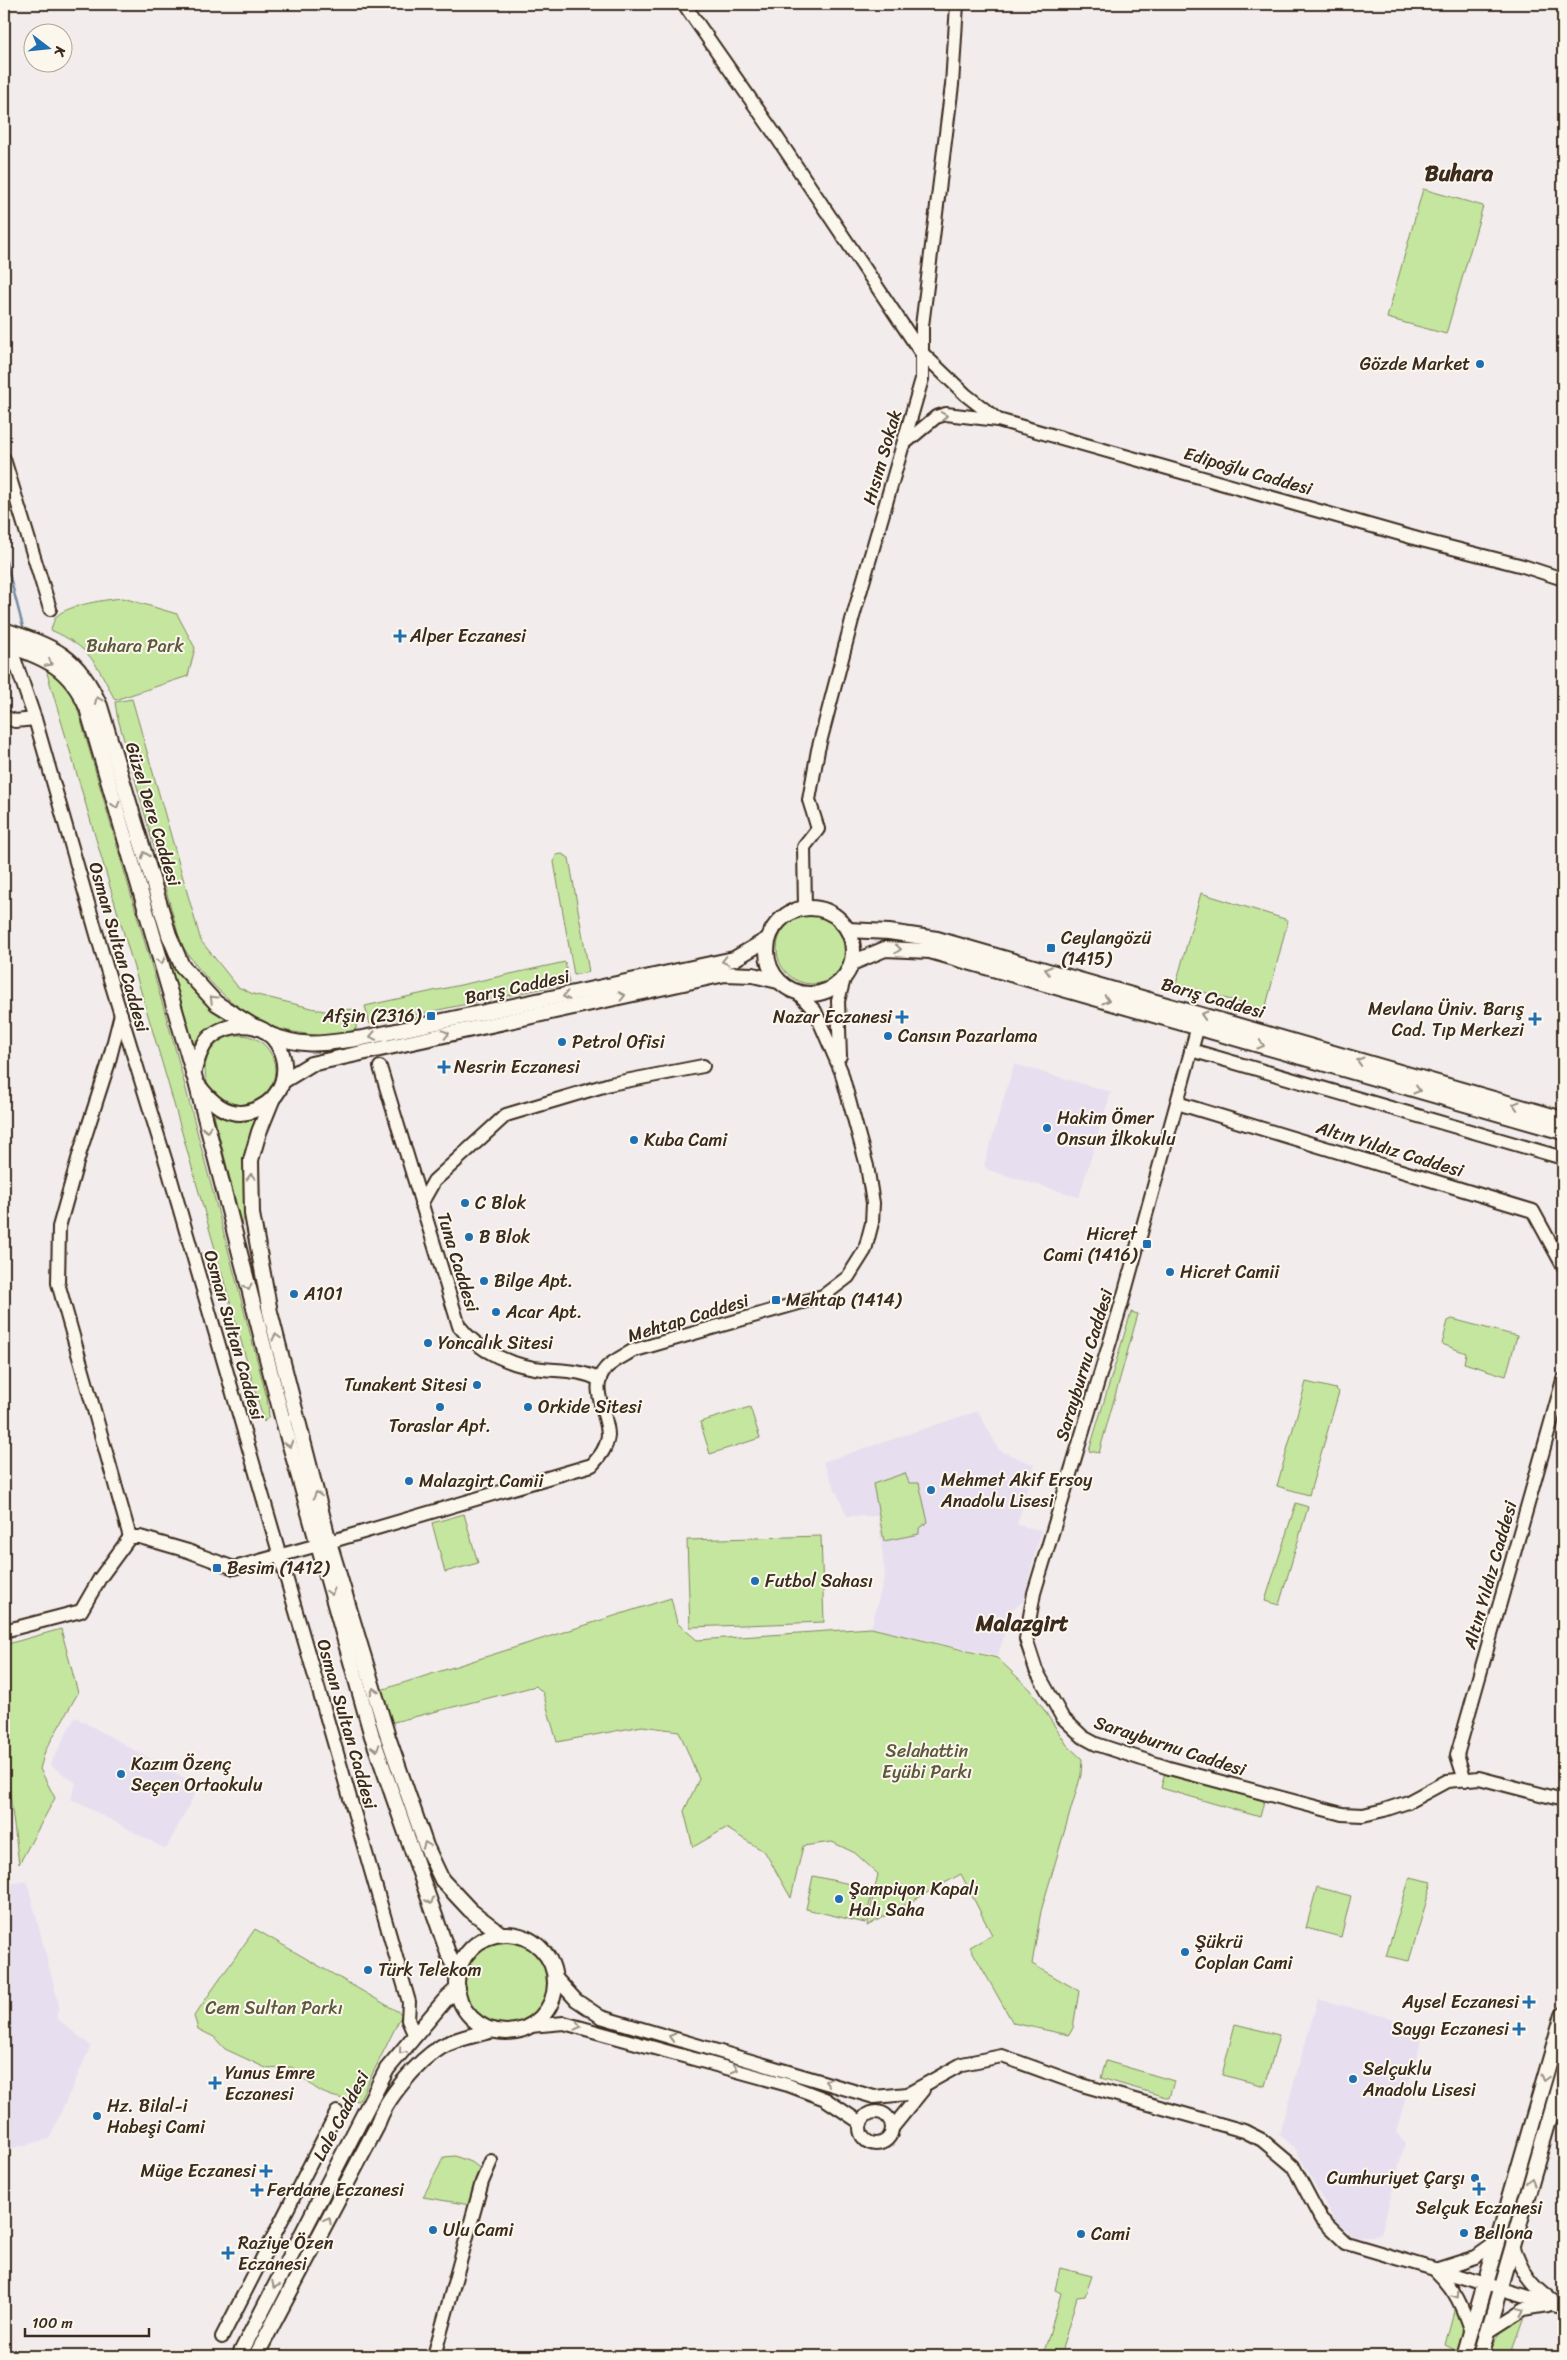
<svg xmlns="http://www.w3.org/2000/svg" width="1567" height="2360" viewBox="0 0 1567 2360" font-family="Sriracha,sans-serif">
<rect width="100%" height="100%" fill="#f2eced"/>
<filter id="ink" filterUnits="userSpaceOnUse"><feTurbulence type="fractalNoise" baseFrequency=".02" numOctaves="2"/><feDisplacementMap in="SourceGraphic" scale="10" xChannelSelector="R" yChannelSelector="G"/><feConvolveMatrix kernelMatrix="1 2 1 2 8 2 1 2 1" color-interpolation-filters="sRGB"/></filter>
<g filter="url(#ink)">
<!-- built -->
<g fill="#e7dfef">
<polygon points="1014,1064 1111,1092 1079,1197 988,1170 984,1165"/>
<polygon points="978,1411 999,1450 1034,1465 1017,1525 1041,1530 1023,1602 1009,1611 1010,1614 998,1656 871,1628 885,1575 878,1516 847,1516 823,1462"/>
<polygon points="75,1717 199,1786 166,1849 71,1799 76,1783 50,1765"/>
<polygon points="27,1881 59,2006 56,2018 91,2046 49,2139 4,2150 4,1885"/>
<polygon points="1318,1999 1425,2027 1396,2132 1405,2143 1381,2234 1372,2237 1353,2236 1334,2220 1295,2148 1279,2134"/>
</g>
<!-- green -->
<g fill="#c5e69f" stroke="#80885e">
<polygon points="1423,189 1483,206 1446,334 1387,318"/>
<path d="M123 598 177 614 195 648 188 676 115 700C96 663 91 648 51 630 52 626 54 619 57 616 67 605 109 599 123 598Z"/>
<polygon points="54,670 73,693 174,1044 267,1398 269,1416 264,1422 168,1083 47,673"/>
<path d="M132 699 201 941 238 987 253 994 324 1011 356 1009V1029C341 1037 323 1037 307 1034 291 1032 270 1028 256 1019 226 1001 200 974 181 944L117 715 115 702Z"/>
<polygon points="562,854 569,858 589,972 574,975 554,862 556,855"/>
<polygon points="1201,893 1288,920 1265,1010 1176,984"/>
<circle cx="812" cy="949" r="35"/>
<polygon points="169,960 199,997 230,1020 206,1029 191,1047 167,962"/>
<polygon points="565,962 569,983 370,1024 365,1006"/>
<circle cx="240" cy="1070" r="35"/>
<path d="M214 1115 236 1122 256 1119C245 1150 241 1184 246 1216L241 1223Z"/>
<polygon points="1131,1312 1138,1314 1099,1453 1089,1451"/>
<polygon points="1452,1319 1517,1336 1506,1376 1464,1363 1466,1353 1442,1344 1448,1321"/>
<polygon points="1306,1382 1336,1389 1339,1392 1309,1495 1277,1486"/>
<polygon points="750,1407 760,1438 710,1454 700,1422"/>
<polygon points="905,1473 909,1483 919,1483 928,1522 919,1528 919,1534 884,1541 873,1484"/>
<polygon points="1296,1503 1308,1507 1279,1605 1265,1601"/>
<polygon points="464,1514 478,1563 445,1572 432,1523"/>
<polygon points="821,1536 824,1622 690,1627 687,1540"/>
<polygon points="671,1598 677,1623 697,1640 871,1628 997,1658 1031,1690 1067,1745 1082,1759 1081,1775 1041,1911 1032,1964 1079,1991 1073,2028 1069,2035 1013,2023 970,1947 992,1935 961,1874 867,1926 878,1874 855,1853 832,1842 803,1846 791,1898 765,1852 726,1828 693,1847 684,1811 699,1779 679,1731 642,1726 557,1742 543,1693 536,1686 390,1723 381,1690"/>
<polygon points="61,1629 78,1693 45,1751 40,1769 55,1798 19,1864 4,1748 4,1645"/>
<polygon points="1165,1772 1264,1801 1260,1817 1161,1788"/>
<polygon points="813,1876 873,1889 865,1923 806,1909"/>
<polygon points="1410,1877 1432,1882 1409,1961 1386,1956"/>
<polygon points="1317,1887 1351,1896 1341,1937 1306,1928"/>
<path d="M255 1929 402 2014 359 2101C324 2097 317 2092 292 2067L268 2069 225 2049 214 2037 198 2029 194 2016Z"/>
<circle cx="506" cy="1983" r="42"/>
<polygon points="1235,2024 1279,2035 1265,2086 1222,2075"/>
<polygon points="1106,2061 1174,2081 1169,2098 1101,2078"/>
<polygon points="455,2156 473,2163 482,2170 470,2205 423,2197 444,2157"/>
<polygon points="1060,2268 1092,2276 1085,2296 1077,2297 1060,2356 1043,2356 1060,2297 1061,2293 1055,2290"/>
<polygon points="1456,2303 1465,2323 1457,2351 1445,2345"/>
<path d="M1525 2315 1510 2356H1490C1494 2334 1507 2326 1525 2315Z"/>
</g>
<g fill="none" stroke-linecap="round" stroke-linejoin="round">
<!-- stream -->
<polyline stroke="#768ba1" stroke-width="2.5" points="4,554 23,627"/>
<!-- tertiary casing -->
<g stroke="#3b2a1e" stroke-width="16">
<g id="tertiary">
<polyline points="684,4 774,133 920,351 966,395 998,420 1425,541 1523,566 1563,579"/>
<polyline points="905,443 936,417 946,414 998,420"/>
<polyline points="4,459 50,609"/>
<polyline points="10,646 35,719 106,966 166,1162 409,2002 408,2020 415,2036"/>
<polyline points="4,717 15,721 35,719"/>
<polyline points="805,908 804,847 818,829 809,800 818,750 852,620 922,379 922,326 952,85 957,4"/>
<polyline points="121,1014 108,1065 80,1152 59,1227 58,1283 130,1537"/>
<polyline points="1198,1026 1122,1302 1034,1593 1026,1639 1036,1670 1062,1717 1083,1737 1096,1744 1169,1768 1342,1814 1363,1815 1384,1810 1408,1802 1447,1781 1479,1778 1563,1800"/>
<polyline points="1191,1050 1563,1158"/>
<polyline points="840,1056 838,1001 844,979"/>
<path d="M380 1067 459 1326C479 1352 512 1366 543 1369 563 1371 581 1370 600 1380"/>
<polyline points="1177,1103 1533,1211 1563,1266"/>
<polyline points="421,1204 434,1181 506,1115 610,1084 703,1066"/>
<path d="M329 1542 592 1465C600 1456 607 1448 608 1435 608 1414 588 1387 606 1368 613 1361 624 1356 632 1351L823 1296 848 1277 865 1250 872 1223 873 1203 867 1166 841 1071 815 1011 798 993"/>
<polyline points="4,1631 81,1611 100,1578 130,1537 140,1537 188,1551 234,1568 318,1545"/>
<polyline points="1465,1780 1457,1755 1563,1380"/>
<polyline points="555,1977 576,2000 601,2017 874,2097 908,2094 962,2064 1002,2056 1082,2085 1244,2131 1262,2140 1293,2166 1321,2219 1346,2243 1563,2307"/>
<polyline points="530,2026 564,2023 788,2085 825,2099 861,2123"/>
<circle cx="876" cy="2128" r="16"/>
<polyline points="893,2127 923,2090"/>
<path d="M1513 2245C1521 2269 1530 2285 1552 2300"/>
<path d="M1471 2332C1462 2306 1456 2290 1435 2270L1476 2257 1497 2242"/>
<polyline points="1488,2332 1524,2309 1548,2305"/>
<polyline points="222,2337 337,2112"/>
<polyline points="434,2356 482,2182 491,2161"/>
</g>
</g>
<!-- secondary casing -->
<g stroke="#3b2a1e" stroke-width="18">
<g id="secondary">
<path d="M4 630C54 647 78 655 100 706L169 935 182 966 216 1003 253 1026"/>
<path d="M4 644C45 658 69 666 87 708L196 1082 282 1417 372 1736 449 1956 458 1974"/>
<circle cx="810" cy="951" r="43"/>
<polyline points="848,930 889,932 937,939 1563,1119"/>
<polyline points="852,963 885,949 930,951 1563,1132"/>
<path d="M268 1034C306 1049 325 1043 363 1038L734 959 768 939"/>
<path d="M193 1074C196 1063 199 1051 206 1042 213 1033 224 1028 235 1026 289 1016 306 1098 248 1112 226 1117 210 1101 198 1085"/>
<polyline points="283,1081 311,1064 725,974 753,975 778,981"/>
<polyline points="272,1100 259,1132 251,1160 252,1214 270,1312 329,1542 388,1737 426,1846 442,1880 470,1910 501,1934"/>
<circle cx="506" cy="1983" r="49"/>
<polyline points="239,2356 387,2069 445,2000 458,1988"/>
<path d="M256 2356 377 2126C384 2100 418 2061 441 2047 456 2038 477 2035 493 2030"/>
<polyline points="1464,2356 1563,2015"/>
<polyline points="1481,2356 1563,2072"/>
</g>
</g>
<!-- tertiary -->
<use href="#tertiary" stroke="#fbf7ec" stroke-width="12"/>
<!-- secondary -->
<use href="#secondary" stroke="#fbf7ec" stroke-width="14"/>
</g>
<!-- one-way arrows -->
<defs><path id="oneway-chevron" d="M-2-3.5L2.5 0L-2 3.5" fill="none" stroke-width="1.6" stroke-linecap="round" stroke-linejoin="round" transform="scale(1.25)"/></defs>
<g stroke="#9b9085">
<use href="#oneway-chevron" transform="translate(944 416) rotate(-9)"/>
<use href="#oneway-chevron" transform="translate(49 663) rotate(28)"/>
<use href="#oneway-chevron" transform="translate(98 700) rotate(-113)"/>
<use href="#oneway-chevron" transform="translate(116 805) rotate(73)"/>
<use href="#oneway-chevron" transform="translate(145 855) rotate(-107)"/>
<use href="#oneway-chevron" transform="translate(898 949) rotate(3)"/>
<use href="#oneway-chevron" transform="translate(161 961) rotate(75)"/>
<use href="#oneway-chevron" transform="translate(725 961) rotate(167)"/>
<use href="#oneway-chevron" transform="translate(1048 970) rotate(-164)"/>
<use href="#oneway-chevron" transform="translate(566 996) rotate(168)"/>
<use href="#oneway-chevron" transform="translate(622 996) rotate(-12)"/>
<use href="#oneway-chevron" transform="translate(213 999) rotate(-136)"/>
<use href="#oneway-chevron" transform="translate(1106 1000) rotate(16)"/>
<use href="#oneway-chevron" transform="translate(1204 1015) rotate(-164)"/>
<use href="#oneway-chevron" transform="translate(446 1034) rotate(-13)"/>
<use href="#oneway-chevron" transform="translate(373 1036) rotate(169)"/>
<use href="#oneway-chevron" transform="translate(1261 1045) rotate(16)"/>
<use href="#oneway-chevron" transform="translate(1360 1061) rotate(-164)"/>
<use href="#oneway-chevron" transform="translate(1417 1090) rotate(16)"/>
<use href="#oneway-chevron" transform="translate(1516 1105) rotate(-164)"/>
<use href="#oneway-chevron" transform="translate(207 1129) rotate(76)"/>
<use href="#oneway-chevron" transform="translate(251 1177) rotate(-91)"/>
<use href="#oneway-chevron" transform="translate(248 1287) rotate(75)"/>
<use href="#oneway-chevron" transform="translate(276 1337) rotate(-105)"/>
<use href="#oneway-chevron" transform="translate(289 1444) rotate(74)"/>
<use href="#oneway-chevron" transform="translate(317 1495) rotate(-105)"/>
<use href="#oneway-chevron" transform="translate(331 1592) rotate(74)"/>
<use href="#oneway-chevron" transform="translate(374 1691) rotate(-107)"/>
<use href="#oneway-chevron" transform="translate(376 1748) rotate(71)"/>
<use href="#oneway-chevron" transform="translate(426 1845) rotate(-111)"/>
<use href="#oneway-chevron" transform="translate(430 1901) rotate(71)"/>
<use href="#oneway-chevron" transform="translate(578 2026) rotate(14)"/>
<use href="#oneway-chevron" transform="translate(672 2037) rotate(-164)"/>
<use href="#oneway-chevron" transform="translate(402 2051) rotate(130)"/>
<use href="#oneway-chevron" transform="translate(735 2069) rotate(16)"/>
<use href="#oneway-chevron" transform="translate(1545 2078) rotate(106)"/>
<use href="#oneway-chevron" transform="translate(828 2082) rotate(-163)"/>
<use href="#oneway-chevron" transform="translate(1531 2181) rotate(-74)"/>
<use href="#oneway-chevron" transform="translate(328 2220) rotate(-62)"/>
<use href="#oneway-chevron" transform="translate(275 2285) rotate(117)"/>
<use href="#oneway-chevron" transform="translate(1456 2295) rotate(57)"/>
<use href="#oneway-chevron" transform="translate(1521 2311) rotate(-24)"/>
</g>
</g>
<!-- markers -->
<g fill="#1f6fb2" stroke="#fbf7ec" stroke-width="2">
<circle cx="1480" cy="364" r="5"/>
<path d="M397.5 628.5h5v5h5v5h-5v5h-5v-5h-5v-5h5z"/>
<rect x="1046" y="943" width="10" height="10" rx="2.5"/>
<rect x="426" y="1011" width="10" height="10" rx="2.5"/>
<path d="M899.5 1009.5h5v5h5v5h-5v5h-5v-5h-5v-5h5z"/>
<path d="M1532.5 1011.5h5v5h5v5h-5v5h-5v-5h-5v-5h5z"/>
<circle cx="888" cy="1036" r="5"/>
<circle cx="562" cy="1042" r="5"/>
<path d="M441.5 1059.5h5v5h5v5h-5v5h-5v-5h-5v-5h5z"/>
<circle cx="1047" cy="1128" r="5"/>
<circle cx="634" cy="1140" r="5"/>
<circle cx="465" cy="1203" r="5"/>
<circle cx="469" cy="1237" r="5"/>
<rect x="1142" y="1239" width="10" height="10" rx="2.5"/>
<circle cx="1170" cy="1272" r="5"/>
<circle cx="484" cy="1281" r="5"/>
<circle cx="294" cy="1294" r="5"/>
<rect x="771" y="1295" width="10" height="10" rx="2.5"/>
<circle cx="496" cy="1312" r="5"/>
<circle cx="428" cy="1343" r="5"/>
<circle cx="477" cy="1385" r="5"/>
<circle cx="440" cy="1407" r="5"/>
<circle cx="528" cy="1407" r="5"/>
<circle cx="409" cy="1481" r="5"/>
<circle cx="931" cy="1490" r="5"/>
<rect x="212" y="1563" width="10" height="10" rx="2.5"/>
<circle cx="755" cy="1581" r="5"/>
<circle cx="121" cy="1774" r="5"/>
<circle cx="839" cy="1899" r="5"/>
<circle cx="1185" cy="1952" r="5"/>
<circle cx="368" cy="1970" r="5"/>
<path d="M1526.5 1994.5h5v5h5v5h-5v5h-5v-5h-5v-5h5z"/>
<path d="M1516.5 2021.5h5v5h5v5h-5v5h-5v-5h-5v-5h5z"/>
<circle cx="1353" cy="2079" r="5"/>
<path d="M212.5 2075.5h5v5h5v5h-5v5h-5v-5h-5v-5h5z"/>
<circle cx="97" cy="2116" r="5"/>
<path d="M263.5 2163.5h5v5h5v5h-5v5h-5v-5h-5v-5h5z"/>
<circle cx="1475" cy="2178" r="5"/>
<path d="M1476.5 2181.5h5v5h5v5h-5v5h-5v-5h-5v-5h5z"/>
<path d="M254.5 2182.5h5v5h5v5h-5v5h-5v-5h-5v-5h5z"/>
<circle cx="433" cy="2230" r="5"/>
<circle cx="1464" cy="2233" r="5"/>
<circle cx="1081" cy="2234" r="5"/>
<path d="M225.5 2245.5h5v5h5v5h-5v5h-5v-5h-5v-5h5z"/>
</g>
<g text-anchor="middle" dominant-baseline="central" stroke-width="4" stroke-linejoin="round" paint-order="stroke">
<!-- poi labels -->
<g font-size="18" fill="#3b2a1e" stroke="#fbf7ec" text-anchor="start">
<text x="1470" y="364" text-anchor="end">Gözde Market</text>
<text x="410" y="636">Alper Eczanesi</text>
<text x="1061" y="938">Ceylangözü<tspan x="1061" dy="21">(1415)</tspan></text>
<text x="1524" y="1009" text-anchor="end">Mevlana Üniv. Barış<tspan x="1524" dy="21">Cad. Tıp Merkezi</tspan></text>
<text x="421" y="1016" text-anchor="end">Afşin (2316)</text>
<text x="892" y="1017" text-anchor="end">Nazar Eczanesi</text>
<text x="898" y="1036">Cansın Pazarlama</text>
<text x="572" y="1042">Petrol Ofisi</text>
<text x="454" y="1067">Nesrin Eczanesi</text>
<text x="1057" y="1118">Hakim Ömer<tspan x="1057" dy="21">Onsun İlkokulu</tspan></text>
<text x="644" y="1140">Kuba Cami</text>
<text x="475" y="1203">C Blok</text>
<text x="1137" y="1234" text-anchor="end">Hicret<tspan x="1137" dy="21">Cami (1416)</tspan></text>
<text x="479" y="1237">B Blok</text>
<text x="1180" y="1272">Hicret Camii</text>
<text x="494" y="1281">Bilge Apt.</text>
<text x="304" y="1294">A101</text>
<text x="786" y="1300">Mehtap (1414)</text>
<text x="506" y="1312">Acar Apt.</text>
<text x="438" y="1343">Yoncalık Sitesi</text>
<text x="467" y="1385" text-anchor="end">Tunakent Sitesi</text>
<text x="538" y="1407">Orkide Sitesi</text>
<text x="440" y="1426" text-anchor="middle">Toraslar Apt.</text>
<text x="941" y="1480">Mehmet Akif Ersoy<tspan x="941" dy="21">Anadolu Lisesi</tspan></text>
<text x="419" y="1481">Malazgirt Camii</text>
<text x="227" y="1568">Besim (1412)</text>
<text x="765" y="1581">Futbol Sahası</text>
<text x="131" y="1764">Kazım Özenç<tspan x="131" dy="21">Seçen Ortaokulu</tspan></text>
<text x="849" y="1889">Şampiyon Kapalı<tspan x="849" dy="21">Halı Saha</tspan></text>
<text x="1195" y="1942">Şükrü<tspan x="1195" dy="21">Coplan Cami</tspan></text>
<text x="378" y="1970">Türk Telekom</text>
<text x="1519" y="2002" text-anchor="end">Aysel Eczanesi</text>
<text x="1509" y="2029" text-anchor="end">Saygı Eczanesi</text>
<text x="1363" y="2069">Selçuklu<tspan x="1363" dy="21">Anadolu Lisesi</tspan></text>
<text x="225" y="2073">Yunus Emre<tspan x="225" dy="21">Eczanesi</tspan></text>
<text x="107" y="2106">Hz. Bilal-i<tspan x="107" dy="21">Habeşi Cami</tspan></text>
<text x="256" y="2171" text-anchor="end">Müge Eczanesi</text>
<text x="1465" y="2178" text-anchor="end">Cumhuriyet Çarşı</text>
<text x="267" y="2190">Ferdane Eczanesi</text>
<text x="1479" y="2208" text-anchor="middle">Selçuk Eczanesi</text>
<text x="443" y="2230">Ulu Cami</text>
<text x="1474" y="2233">Bellona</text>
<text x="1091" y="2234">Cami</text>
<text x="238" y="2243">Raziye Özen<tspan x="238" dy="21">Eczanesi</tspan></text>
</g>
<!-- street labels -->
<g font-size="18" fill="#3b2a1e" stroke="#fbf7ec">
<text transform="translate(882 457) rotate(-74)">Hısım Sokak</text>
<text transform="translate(1248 471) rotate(16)">Edipoğlu Caddesi</text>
<text transform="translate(153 814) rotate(73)">Güzel Dere Caddesi</text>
<text transform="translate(119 947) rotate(74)">Osman Sultan Caddesi</text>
<text transform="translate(517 987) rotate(-12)">Barış Caddesi</text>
<text transform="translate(1213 998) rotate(16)">Barış Caddesi</text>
<text transform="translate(1390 1149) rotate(17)">Altın Yıldız Caddesi</text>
<text transform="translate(458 1262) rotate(73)">Tuna Caddesi</text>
<text transform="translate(688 1318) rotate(-17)">Mehtap Caddesi</text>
<text transform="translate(234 1335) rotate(74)">Osman Sultan Caddesi</text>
<text transform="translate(1084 1365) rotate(-73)">Sarayburnu Caddesi</text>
<text transform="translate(1490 1575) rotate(-74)">Altın Yıldız Caddesi</text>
<text transform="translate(347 1724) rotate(74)">Osman Sultan Caddesi</text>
<text transform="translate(1170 1746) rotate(18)">Sarayburnu Caddesi</text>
<text transform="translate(341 2116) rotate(-62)">Lale Caddesi</text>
</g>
<!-- park labels -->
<g font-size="18" fill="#5e593e" stroke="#fbf7ec">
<text x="135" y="646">Buhara Park</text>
<text x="927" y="1751">Selahattin<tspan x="927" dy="21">Eyübi Parkı</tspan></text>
<text x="274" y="2008">Cem Sultan Parkı</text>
</g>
<!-- district labels -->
<g font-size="22" font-weight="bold" fill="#3b2a1e" stroke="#fbf7ec">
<text x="1459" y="173">Buhara</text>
<text x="1022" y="1623">Malazgirt</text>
</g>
</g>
<!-- margin -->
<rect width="1567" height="2360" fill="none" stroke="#fbf7ec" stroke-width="20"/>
<rect x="10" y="10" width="1547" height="2340" fill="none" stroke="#3b2a1e" stroke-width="2" filter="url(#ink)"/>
<!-- north arrow -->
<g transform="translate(48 48) rotate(106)"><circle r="24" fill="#fbf7ec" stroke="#aea59a"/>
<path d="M0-4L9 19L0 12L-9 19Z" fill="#1f6fb2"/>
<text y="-8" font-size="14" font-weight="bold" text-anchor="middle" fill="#3b2a1e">K</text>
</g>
<!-- scale -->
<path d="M25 2328v8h124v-8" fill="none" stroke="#3b2a1e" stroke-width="2.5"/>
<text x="32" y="2328" font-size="15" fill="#3b2a1e" stroke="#fbf7ec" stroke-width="4" paint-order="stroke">100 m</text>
</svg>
